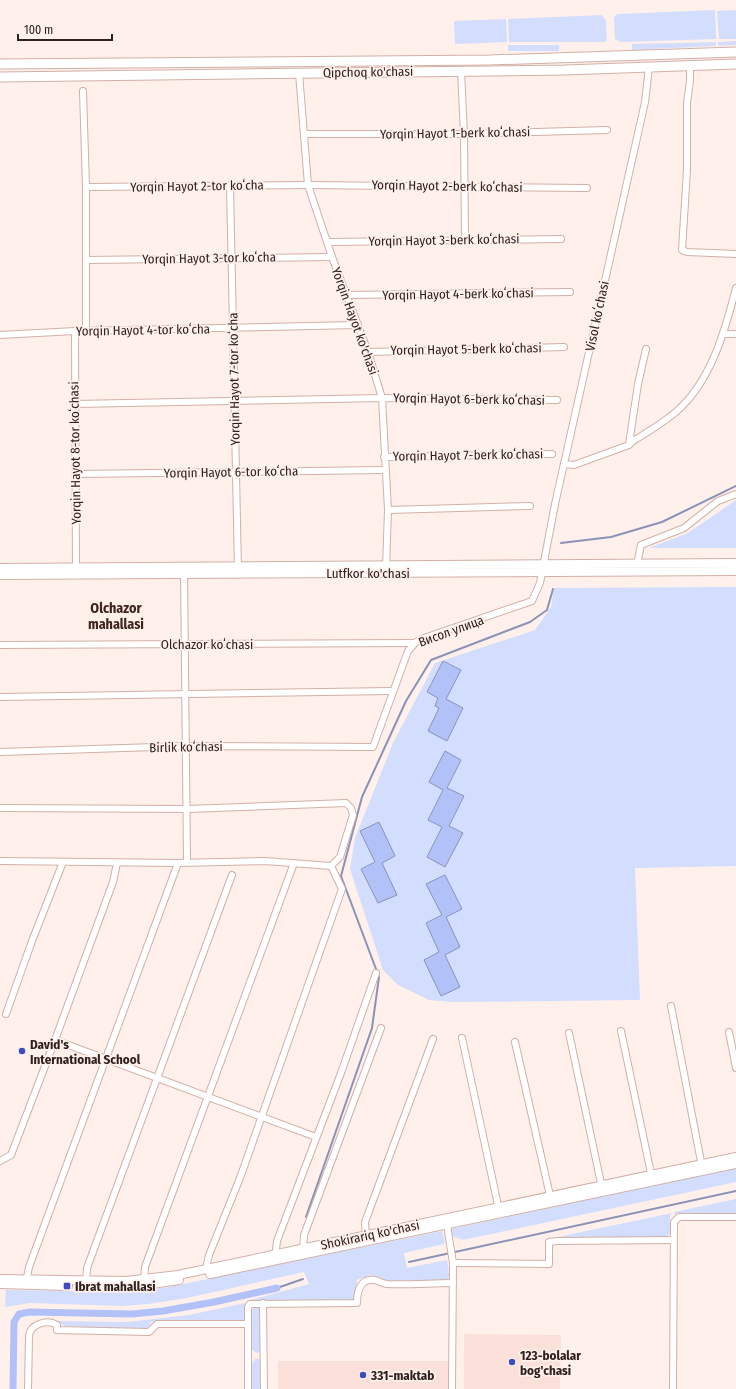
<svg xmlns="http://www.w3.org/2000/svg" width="736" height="1389" viewBox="0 0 736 1389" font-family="'Fira Sans Condensed',sans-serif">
<rect width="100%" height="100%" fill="#fff0ec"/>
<!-- built -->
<g fill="#fbe0d9">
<polygon points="464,1334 561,1335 560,1389 464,1389"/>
<rect x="278" y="1361" width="171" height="28"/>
</g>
<!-- green -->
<g fill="#d3ddfd">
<polygon points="715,10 716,39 621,42 615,39 614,18 617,14"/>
<polygon points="736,10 736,39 719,39 717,11"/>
<polygon points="602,15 606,21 607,41 603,42 509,42 508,19"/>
<polygon points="506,19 507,42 455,44 454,21"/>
<polygon points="736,41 736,45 718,46 718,42"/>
<polygon points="716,42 716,46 632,50 632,44"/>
<rect x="508" y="45" width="51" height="6"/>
<polygon points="736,500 736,548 649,548 688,533"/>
<polygon points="736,587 736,866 635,868 640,1000 453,1002 429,1000 398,985 383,970 350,869 355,838 393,743 435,663 535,630 551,607 554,588"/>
<polygon points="736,1168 736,1182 463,1240 452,1236 451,1229"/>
<polygon points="736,1199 736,1215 675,1214 674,1212"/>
<polygon points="672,1213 670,1215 670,1234 663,1238 553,1238"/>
<polygon points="442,1231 445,1242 444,1244 404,1253 407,1268 447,1260 449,1276 448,1280 443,1281 431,1280 388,1281 380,1277 371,1275 357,1280 356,1297 351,1301 247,1301 309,1284 304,1272 187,1298 148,1304 123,1306 30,1303 5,1307 6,1290 126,1292 164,1288"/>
<polygon points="245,1303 244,1321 151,1322 148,1330 65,1326 56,1321 128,1322 189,1315"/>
<polygon points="256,1307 260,1309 262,1350 257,1353 252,1350 251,1310"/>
<polygon points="255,1359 259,1359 261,1362 262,1389 251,1389 252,1364"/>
</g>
<!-- water -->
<g fill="#b2c2f9" stroke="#8a92b7">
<polygon points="443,661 461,670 446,699 463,708 447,741 428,731 439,708 435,706 438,698 427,692"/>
<polygon points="445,751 461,760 447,788 464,796 449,826 463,833 445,867 427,857 442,827 428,820 443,790 429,782"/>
<polygon points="379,822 395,856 382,863 397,895 378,903 361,869 375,862 360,831"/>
<polygon points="445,875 462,909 446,917 460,947 445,955 460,987 441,996 424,960 439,952 426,923 442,915 426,884"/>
</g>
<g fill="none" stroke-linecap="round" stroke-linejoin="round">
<!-- stream -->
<g stroke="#8a92b7" stroke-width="2">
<polyline points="561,543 611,537 662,522 736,486"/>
<polyline points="306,1217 372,1028 379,977 341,876 362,797 406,701 431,660 530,622 547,610 553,589"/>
<polyline points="409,1262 736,1191"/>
<polyline points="277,1288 303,1279"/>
</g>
<!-- canal -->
<polyline stroke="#b2c2f9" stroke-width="7" points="13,1389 14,1322 19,1314 30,1312 132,1314 163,1311 214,1302 277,1288"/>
<!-- minor casing -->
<g stroke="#d2b0a6" stroke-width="8">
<g id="minor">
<polyline points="690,66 690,81 687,103 687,170 682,250 687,252 736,254"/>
<polyline points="461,71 464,134 465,239"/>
<polyline points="299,73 308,185 332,257 368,352 382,398 388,510 386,569"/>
<polyline points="83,91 86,187 86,331"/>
<polyline points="304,134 464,134 607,130"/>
<polyline points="230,185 238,569"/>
<polyline points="86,187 308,185 587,188"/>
<polyline points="327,242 561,239"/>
<polyline points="86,260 332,257"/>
<polyline points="347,295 570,292"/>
<polyline points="75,331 76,571"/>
<polyline points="724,334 736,334"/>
<polyline points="0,335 75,331 358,325"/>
<polyline points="368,352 564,347"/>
<polyline points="74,404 382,398 557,400"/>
<polyline points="629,444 638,384 646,349"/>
<polyline points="384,457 552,454"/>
<path d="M564 464 574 465 629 445 633 441C648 432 663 423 677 411 711 381 725 331 736 288"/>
<polyline points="76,474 385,470"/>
<polyline points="388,510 530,506"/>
<polyline points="637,564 641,545 684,528 718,501 736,494"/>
<polyline points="184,570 187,862"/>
<polyline points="0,645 414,643"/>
<polyline points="0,697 392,691"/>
<polyline points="0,752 186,746 373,747 408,651 416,642 424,638 532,601 540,583 555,504 645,102 649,67"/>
<polyline points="0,808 187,809 346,803 351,808 353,815 340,857 331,866"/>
<polyline points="0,861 178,863 265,861 331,866 342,889 240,1178 209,1255 207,1264 209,1273"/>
<polyline points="671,1006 702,1167"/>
<polyline points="6,1014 32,941 63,862"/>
<polyline points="621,1031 652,1178"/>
<polyline points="729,1032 736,1068"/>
<polyline points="569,1033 602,1188"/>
<polyline points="462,1038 499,1210"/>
<polyline points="55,1040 316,1137"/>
<polyline points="515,1042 551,1200"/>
<polyline points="0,1161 11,1155 55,1040 113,882 117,863"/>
<polyline points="447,1225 453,1263 452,1389"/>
<polyline points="366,1238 365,1222 433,1039"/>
<polyline points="303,1249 304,1235 381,1028"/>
<polyline points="275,1258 277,1241 341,1073 376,973"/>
<polyline points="453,1263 549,1264 549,1242 557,1241 673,1240"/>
<polyline points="144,1281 145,1267 294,863"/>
<polyline points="26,1283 29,1267 178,863"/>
<polyline points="86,1283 87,1268 232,875"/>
<polyline points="263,1303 264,1389"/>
<path d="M28 1389 29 1336C30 1324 47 1319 57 1325V1330L149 1332 157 1324H248"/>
<path d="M248 1389V1307L250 1304 357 1303C357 1295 358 1285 366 1281 375 1277 379 1283 387 1284 409 1285 431 1283 453 1283"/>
<polyline points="673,1389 674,1222 679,1217 736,1217"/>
</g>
</g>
<!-- secondary casing -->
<g stroke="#d2b0a6" stroke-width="10">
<g id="secondary">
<polyline points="0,568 736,563"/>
<polyline points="0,575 736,571"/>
<polyline points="210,1274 736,1164"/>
<polyline points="0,1279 126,1281 178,1275 736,1157"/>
<polyline points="0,1284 68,1286"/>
<polyline points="83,1286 139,1286 179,1280"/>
</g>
</g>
<!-- primary casing -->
<g stroke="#d2b0a6" stroke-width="11">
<g id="primary">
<polyline points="0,64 489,60 736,52"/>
<polyline points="0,77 565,70 736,64"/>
</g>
</g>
<!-- minor -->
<use href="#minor" stroke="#fff" stroke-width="6"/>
<!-- secondary -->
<use href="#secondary" stroke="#fff" stroke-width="8"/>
<!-- primary -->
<use href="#primary" stroke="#fff" stroke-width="9"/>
</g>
<!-- markers -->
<g fill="#3c4bbe" stroke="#fff0ec" stroke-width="1.5">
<circle cx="22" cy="1051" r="4"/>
<rect x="63" y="1282" width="8" height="8" rx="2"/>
<circle cx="512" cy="1362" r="4"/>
<circle cx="363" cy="1375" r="4"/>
</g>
<g text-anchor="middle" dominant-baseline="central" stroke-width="3.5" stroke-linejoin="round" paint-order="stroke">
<!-- street labels -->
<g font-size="13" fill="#2e211e" stroke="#fff0ec">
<text transform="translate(368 72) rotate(-1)">Qipchoq ko'chasi</text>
<text transform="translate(455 133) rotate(-1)">Yorqin Hayot 1-berk koʻchasi</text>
<text transform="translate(197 186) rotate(-1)">Yorqin Hayot 2-tor koʻcha</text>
<text transform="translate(447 186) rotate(1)">Yorqin Hayot 2-berk koʻchasi</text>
<text transform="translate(444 240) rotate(-1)">Yorqin Hayot 3-berk koʻchasi</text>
<text transform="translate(209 258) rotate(-1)">Yorqin Hayot 3-tor koʻcha</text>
<text transform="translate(458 294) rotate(-1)">Yorqin Hayot 4-berk koʻchasi</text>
<text transform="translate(597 316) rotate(-78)">Visol koʻchasi</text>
<text transform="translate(355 321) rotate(70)">Yorqin Hayot ko'chasi</text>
<text transform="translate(143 330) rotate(-1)">Yorqin Hayot 4-tor koʻcha</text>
<text transform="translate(466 349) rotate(-1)">Yorqin Hayot 5-berk koʻchasi</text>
<text transform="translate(234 379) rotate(-91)">Yorqin Hayot 7-tor koʻcha</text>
<text transform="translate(469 399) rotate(1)">Yorqin Hayot 6-berk koʻchasi</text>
<text transform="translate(75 453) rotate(-91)">Yorqin Hayot 8-tor koʻchasi</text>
<text transform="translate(468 455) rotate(-1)">Yorqin Hayot 7-berk koʻchasi</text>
<text transform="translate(231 472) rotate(-1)">Yorqin Hayot 6-tor koʻcha</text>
<text x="368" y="573">Lutfkor ko'chasi</text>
<text transform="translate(451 631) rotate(-20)">Висол улица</text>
<text x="207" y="644">Olchazor koʻchasi</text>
<text transform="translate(186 747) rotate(-1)">Birlik koʻchasi</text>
<text transform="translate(370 1235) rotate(-12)">Shokirariq ko'chasi</text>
</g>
<!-- poi labels -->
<g font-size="13" font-weight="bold" fill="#2e211e" stroke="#fff0ec" text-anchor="start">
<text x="30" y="1044">David's<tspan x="30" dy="15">International School</tspan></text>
<text x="75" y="1286">Ibrat mahallasi</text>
<text x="520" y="1355">123-bolalar<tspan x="520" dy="15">bog'chasi</tspan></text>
<text x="371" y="1375">331-maktab</text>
</g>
<!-- neighbourhood labels -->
<g font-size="14" font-weight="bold" fill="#3f251e" stroke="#fff0ec">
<text x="116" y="608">Olchazor<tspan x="116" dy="16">mahallasi</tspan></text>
</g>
</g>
<!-- scale -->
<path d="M18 34v6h94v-6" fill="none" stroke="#2e211e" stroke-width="2"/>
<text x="24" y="34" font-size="12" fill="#2e211e" stroke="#fff0ec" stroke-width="3" paint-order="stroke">100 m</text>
</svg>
